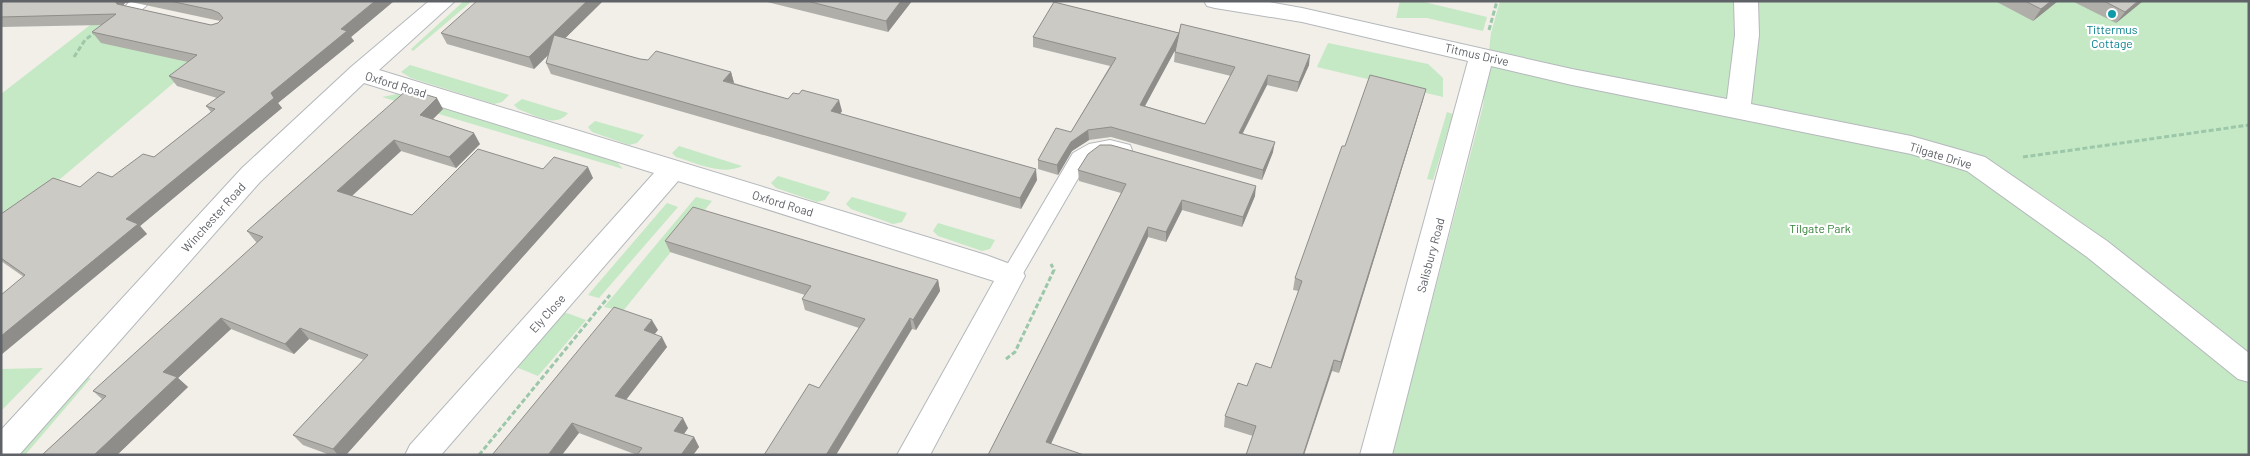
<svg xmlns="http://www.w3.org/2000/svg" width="2250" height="456" viewBox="0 0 2250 456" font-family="Barlow,sans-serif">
<rect width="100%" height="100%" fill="#f1efe8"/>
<!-- green -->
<g fill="#c5e8c5">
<polygon points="464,1 472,1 413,51 411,49"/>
<polygon points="1400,1 1420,1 1487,17 1483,31 1427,18 1396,18"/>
<polygon points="1500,1 2249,1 2249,455 1392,455 1483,106 1491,33"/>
<polygon points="98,19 196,64 1,229 1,94"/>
<polygon points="1328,43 1428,64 1443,78 1443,97 1317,67"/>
<polygon points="410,65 509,95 502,102 494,104 411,78 401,72"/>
<polygon points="397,94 615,160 623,169 382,97"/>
<path d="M522 99 568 113C555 129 535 115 518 109L514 105Z"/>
<polygon points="1447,112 1453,114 1433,180 1427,179"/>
<polygon points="595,121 644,135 637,143 629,145 592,132 588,127"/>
<path d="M679 146 742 166C722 176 696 163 676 157L672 153Z"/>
<polygon points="778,176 830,192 825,200 817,202 776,188 771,183"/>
<polygon points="696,197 712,201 623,311 604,307"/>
<polygon points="852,197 907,213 902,222 893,224 851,209 846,204"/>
<polygon points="667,203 678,207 599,298 588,295"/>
<polygon points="938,223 995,240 990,249 982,251 938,236 933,231"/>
<polygon points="564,312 586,320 538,376 516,367"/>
<polygon points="43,368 1,411 1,369"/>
<polygon points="85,378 91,378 25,455 16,455"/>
</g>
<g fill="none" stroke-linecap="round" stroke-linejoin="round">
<!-- lane casing -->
<g stroke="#b5b8bc" stroke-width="2">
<g id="lane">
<path d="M130 1H150C144 10 135 15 125 13L123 9Z"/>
<path d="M1110 140 1130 145 1132 150 1130 155C1111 160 1108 148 1087 163L1018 282 1011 284 1004 282 1001 276 1004 270 1073 153 1089 144Z"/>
</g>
</g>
<!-- street casing -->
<g stroke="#b5b8bc" stroke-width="2">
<g id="street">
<polygon points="429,1 455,1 379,70 986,255 1021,268 1025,276 930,455 897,455 994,281 678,181 441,455 405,455 410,445 654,173 364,83 260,182 19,455 1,455 1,430 242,168 351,67"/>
<polygon points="1204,1 1263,1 1302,8 1572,69 1727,99 1735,35 1734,1 1758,1 1759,35 1751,104 1911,136 1985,157 2107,241 2249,353 2249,382 2238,379 2087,257 1967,171 1911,154 1572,85 1491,66 1392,455 1360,455 1468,61 1302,22 1215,8 1207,6"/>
</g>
</g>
<!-- path -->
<g stroke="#9cc7a9" stroke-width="3" stroke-dasharray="5 2.5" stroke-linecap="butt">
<polyline points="1489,30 1497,1"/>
<polyline points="74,57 85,40 97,31"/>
<polyline points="2023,157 2249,125"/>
<polyline points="1006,359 1015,352 1054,270 1051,264"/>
<polyline points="479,455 610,295"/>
</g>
<!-- lane -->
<use href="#lane" fill="#fff" fill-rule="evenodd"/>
<!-- street -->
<use href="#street" fill="#fff" fill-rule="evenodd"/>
</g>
<!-- wall -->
<g fill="#afaea9" fill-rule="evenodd">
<path d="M4 1H394L351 37 354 41 278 103 282 108 140 226 147 234 24 277 1 261V214L80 187 112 177 154 157 211 112 206 106 217 98 177 86 169 76 188 62 101 43 92 32 102 25 1 27V4ZM131 2 220 21 218 23 211 25 123 6 125 3Z"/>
<polygon points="603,1 565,38 640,59 731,72 734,83 788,99 842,111 840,114 1037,180 1021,209 551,74 546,63 549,54 534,69 447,44 441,33"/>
<polygon points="763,1 912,1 888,32"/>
<polygon points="1995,1 2058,1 2033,21"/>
<polygon points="2072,1 2143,1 2116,23"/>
<path d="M1054 2 1309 65 1297 92 1267 85 1243 133 1273 152 1262 180 1111 137 1089 140 1072 151 1058 175 1038 169V160L1071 132 1110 66 1033 47V37ZM1175 50 1174 62 1231 76 1205 124 1145 106Z"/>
<polygon points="1423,100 1339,373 1332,371 1253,436 1224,427 1225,416 1247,386 1271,368 1299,291 1293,290 1295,278"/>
<polygon points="443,109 433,119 480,144 456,168 401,151 352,196 412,215 543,169 593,178 346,455 330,455 303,445 293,435 364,360 309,339 294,354 231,329 178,378 188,387 117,455 42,455 102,399 93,391 257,243 256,242 247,231"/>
<polygon points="1078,170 1255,196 1242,227 1182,210 1166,242 1148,237 1051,444 988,455 1121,193 1079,181"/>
<polygon points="665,241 938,280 940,291 916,330 912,329 819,388 859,328 805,310 802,299 805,295 670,252"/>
<polygon points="658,330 654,334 667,347 626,400 688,428 684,434 694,437 699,447 693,455 637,455 579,433 492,455"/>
</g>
<!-- shaded-wall -->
<g fill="#8f8d8a">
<polygon points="115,1 131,1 131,2 125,3 121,8 117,4"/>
<polygon points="375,1 394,1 351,37 354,41 278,103 282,108 140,226 147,234 1,355 1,336 126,219 271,93 341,29"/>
<polygon points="587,1 603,1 534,69 529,57"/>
<polygon points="901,1 912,1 888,32 886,21"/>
<polygon points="2051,1 2058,1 2033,21 2041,9"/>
<polygon points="2138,1 2143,1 2116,23 2125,12"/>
<polygon points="1179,33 1179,43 1140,115 1140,105"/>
<polygon points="1310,55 1309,65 1297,92 1299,82"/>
<polygon points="731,72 734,83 723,81"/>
<polygon points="1268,75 1267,85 1238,142 1239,133"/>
<polygon points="1426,89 1423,100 1339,373 1341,362"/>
<polygon points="437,98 443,109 426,126 420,115"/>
<polygon points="839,100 842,111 833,122 831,111"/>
<polygon points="1088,130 1089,140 1072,151 1058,175 1057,165 1071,142"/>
<polygon points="474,133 480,144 456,168 449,157"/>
<polygon points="394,140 401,151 345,202 337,191"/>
<polygon points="1275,142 1273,152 1262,180 1263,170"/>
<polygon points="588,167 593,178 346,455 338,455 333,449"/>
<polygon points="1036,169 1037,180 1021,209 1020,198"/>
<polygon points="1256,186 1255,196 1242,227 1243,217"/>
<polygon points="1182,200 1182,210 1166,242 1166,232"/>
<polygon points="1148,227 1148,237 1047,452 1046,442"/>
<polygon points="938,280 940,291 916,330 913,320"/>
<polygon points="221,318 231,329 178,378 188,387 117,455 94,455 163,372"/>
<polygon points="910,318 912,329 836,455 826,455"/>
<polygon points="652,320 658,330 649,341 644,330"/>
<polygon points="300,328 309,339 294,354 285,344"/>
<polygon points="662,337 667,347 621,406 615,396"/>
<polygon points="1334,360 1332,371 1304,455 1303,455"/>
<polygon points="683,418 688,428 679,441 674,431"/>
<polygon points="572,423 579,433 562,455 548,455"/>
<polygon points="694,437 699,447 693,455 681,455"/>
</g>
<!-- building -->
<g fill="#cccac5" stroke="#8f8d8a" fill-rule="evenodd">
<polygon points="4,1 115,1 117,4 211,25 218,23 223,18 219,13 212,10 170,1 375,1 341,29 347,31 271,93 274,98 126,219 138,224 1,336 1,295 25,275 1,258 1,214 53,178 80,187 98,172 112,177 143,154 154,157 215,109 206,106 225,92 169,76 197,55 92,32 116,14 1,17 1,4"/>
<polygon points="477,1 587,1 529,57 441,33"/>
<polygon points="807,1 901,1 886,21"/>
<polygon points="2025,1 2051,1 2041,9"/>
<polygon points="2104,1 2138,1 2125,12"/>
<path d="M1054 2 1179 33 1181 24 1310 55 1299 82 1268 75 1239 133 1275 142 1263 170 1111 127 1088 130 1071 142 1057 165 1038 160 1056 128 1071 132 1116 58 1033 37ZM1179 33 1175 52 1235 67 1205 124 1140 105Z"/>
<polygon points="554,35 640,59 648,60 656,51 731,72 723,81 788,99 793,93 799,94 802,90 839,100 831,111 1036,169 1020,198 546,63"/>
<polygon points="1370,75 1426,89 1341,362 1334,360 1303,455 1246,455 1256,426 1225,416 1238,383 1247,386 1256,363 1271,368 1302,281 1295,278 1342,146 1345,146"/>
<polygon points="408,89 437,98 420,115 474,133 449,157 394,140 337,191 412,215 478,149 543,169 554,157 588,167 333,449 293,435 368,355 300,328 285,344 221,318 163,372 177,377 94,455 42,455 106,396 93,391 263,237 247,231"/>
<polygon points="1100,145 1111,145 1256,186 1243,217 1182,200 1166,232 1148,227 1046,442 1084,455 988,455 1126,184 1078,170 1088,154"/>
<polygon points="693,207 938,280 913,320 910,318 826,455 764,455 809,384 819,388 865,319 802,299 811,286 665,241"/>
<polygon points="614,307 652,320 644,330 662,337 615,396 683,418 674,431 694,437 681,455 637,455 642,448 572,423 548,455 492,455"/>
</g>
<!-- markers -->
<circle fill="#0f9aa8" stroke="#fff" stroke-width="2" cx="2112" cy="14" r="5"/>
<g text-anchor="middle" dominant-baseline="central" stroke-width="4.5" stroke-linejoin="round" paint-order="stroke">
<!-- culture labels -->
<g font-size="12" fill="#0d838f" stroke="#fff">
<text x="2112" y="29">Tittermus<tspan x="2112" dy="14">Cottage</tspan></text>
</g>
<!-- street labels -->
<g font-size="12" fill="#5f6368" stroke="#fff">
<text transform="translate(1477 54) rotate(13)">Titmus Drive</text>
<text transform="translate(396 84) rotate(17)">Oxford Road</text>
<text transform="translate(1941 155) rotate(17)">Tilgate Drive</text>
<text transform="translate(783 203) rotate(17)">Oxford Road</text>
<text transform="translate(213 217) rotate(-48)">Winchester Road</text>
<text transform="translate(1430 255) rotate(-75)">Salisbury Road</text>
<text transform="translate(547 313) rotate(-48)">Ely Close</text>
</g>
<!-- park labels -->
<g font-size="12" fill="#348238" stroke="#fff">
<text x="1820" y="228">Tilgate Park</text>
</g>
</g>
<!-- border -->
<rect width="2250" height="456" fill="none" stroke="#5f6368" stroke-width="5"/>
</svg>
